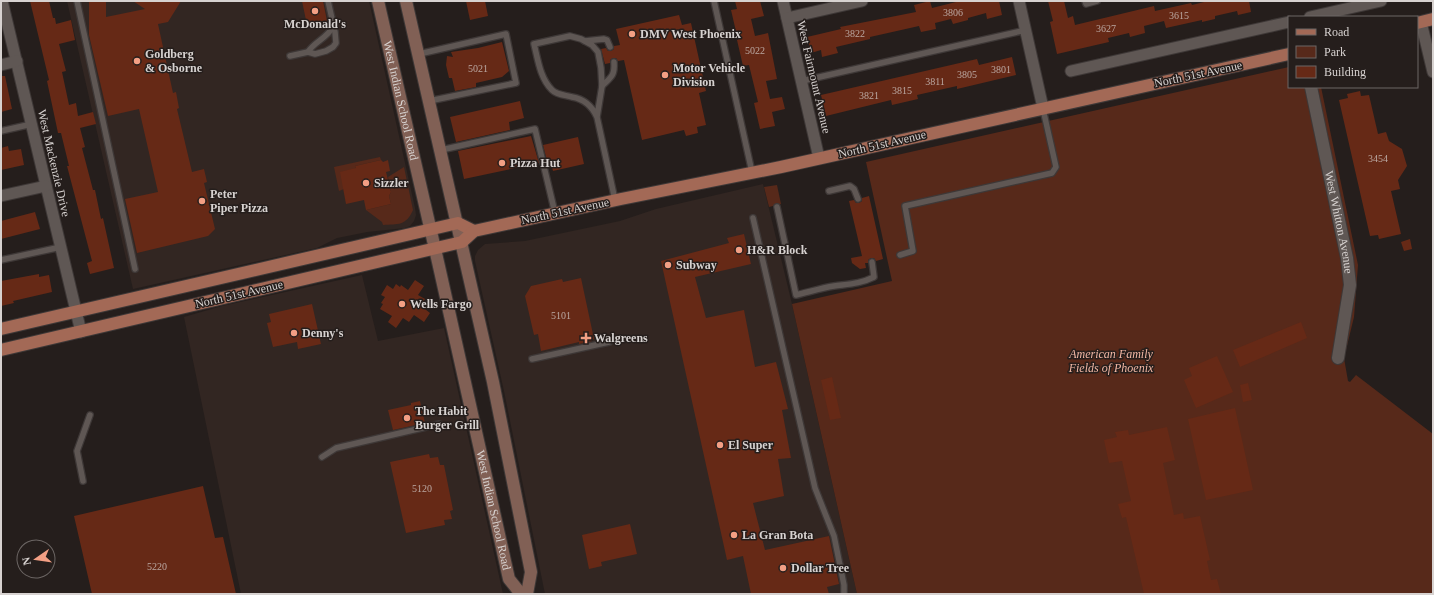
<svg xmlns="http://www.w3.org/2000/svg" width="1434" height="595" viewBox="0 0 1434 595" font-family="'Times New Roman',serif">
<rect width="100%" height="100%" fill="#251e1c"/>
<!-- built -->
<g fill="#322622">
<polygon points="67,1 369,1 415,208 416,215 414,221 410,226 405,228 367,232 337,238 317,248 133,289"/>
<polygon points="763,184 792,304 857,594 545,594 504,391 475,261 475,256 478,250 485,244 525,241 620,221 656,209"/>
<polygon points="362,275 378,341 444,328 503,594 241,594 184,317 222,306"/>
</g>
<!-- green -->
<g fill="#57291a">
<polygon points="1289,67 1289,87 1321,87 1358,265 1354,317 1344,358 1348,381 1350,382 1356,375 1433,434 1433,594 857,594 792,304 892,281 866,162"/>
<polygon points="380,157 381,160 355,166 356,168 344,189 339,191 334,167"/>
<path d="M404 167 413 210C406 226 398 224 383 225L382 222 366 210 391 204 389 196 391 192 388 177Z"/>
<polygon points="777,185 781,204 769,207 764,187"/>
</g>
<!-- building -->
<g fill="#662916">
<polygon points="30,1 49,1 53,18 55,18 56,24 71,20 75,40 59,44 66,71 62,72 69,105 76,103 78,116 93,112 96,124 80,128 85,147 82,148 93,190 95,190 101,219 103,218 114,268 90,274 87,263 92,261 67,166 69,166 61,133 58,133 47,81 49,80"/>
<polygon points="89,1 106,1 106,17 145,9 133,1 181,1 168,22 158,24 173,93 176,92 179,108 177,109 192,172 204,169 207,182 204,183 215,229 208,236 137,253 125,199 158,192 139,109 108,116 89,35"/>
<polygon points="302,1 323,1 327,21 307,25"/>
<polygon points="466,1 485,1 488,16 470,20"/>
<polygon points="735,1 760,1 764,16 751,19 755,36 768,33 777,79 766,81 770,99 782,97 785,109 772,112 775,126 760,129 754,103 758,102 749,65 743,66 737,40 738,40 731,10 737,9"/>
<polygon points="930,1 932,8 960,1 999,1 1002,15 987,19 986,13 968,18 968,20 953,24 951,19 935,23 936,29 921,32 919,26 870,37 870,39 836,47 838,53 822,57 821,50 811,53 807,37 841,29 840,27 916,12 914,5"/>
<polygon points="1048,1 1064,1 1068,18 1073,16 1075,25 1154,6 1155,11 1191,3 1192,5 1208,1 1249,1 1251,12 1238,15 1237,11 1215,16 1215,19 1202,22 1202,20 1166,28 1164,21 1144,26 1145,33 1130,37 1129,33 1108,38 1109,42 1057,54 1050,22 1053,21"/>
<polygon points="679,15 682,25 691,23 706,91 699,93 706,125 697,127 698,133 686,136 684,130 642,140 624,60 618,61 616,58 613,58 610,60 610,63 605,64 601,49 606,48 608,51 611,51 614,49 614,46 620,45 616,29"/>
<polygon points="502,42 509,71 502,77 476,83 476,87 455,91 452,78 449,78 446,65 447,56 453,57 451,52 478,48"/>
<polygon points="1012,57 1016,75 957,89 957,86 917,95 918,99 892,105 891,100 826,116 821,95 977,59 979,65"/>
<polygon points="1,76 5,76 12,109 1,112"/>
<polygon points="1360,91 1361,96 1369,95 1378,134 1386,132 1389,141 1402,149 1407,166 1398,180 1400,189 1391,191 1401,234 1379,239 1378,235 1370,236 1339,100 1348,98 1347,94"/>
<polygon points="520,101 524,118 509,122 510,130 456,142 450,117"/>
<polygon points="531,136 539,163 464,179 458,151"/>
<polygon points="578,137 584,164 553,171 550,161 547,161 543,145"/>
<polygon points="8,146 9,151 21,149 24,165 1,170 1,148"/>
<polygon points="381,160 383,162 388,160 390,171 386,172 391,192 389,196 391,204 366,210 364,200 346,204 340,172 356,168 355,166"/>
<polygon points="869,196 883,259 876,261 874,258 871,258 868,260 868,263 865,263 866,268 860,269 852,263 851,258 862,256 849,201 854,200 856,203 859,203 862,201 862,198"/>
<polygon points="35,212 40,229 1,239 1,221"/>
<polygon points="744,234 751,264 695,277 706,318 744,310 755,367 776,362 788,409 782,410 791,458 778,459 784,496 753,503 765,550 829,536 839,584 827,587 829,594 751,594 743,556 727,560 661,261 729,243 727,238"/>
<polygon points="1410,239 1412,249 1404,251 1401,242"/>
<polygon points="39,274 39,277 49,275 52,292 13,301 14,303 1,306 1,281"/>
<polygon points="581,278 594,339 592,340 592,341 579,344 579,342 541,351 538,334 534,335 525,296 531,286 562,279 563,282"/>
<polygon points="415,280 424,286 418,295 425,299 421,306 430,313 424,322 414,315 409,322 403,318 396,328 388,322 392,316 380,309 383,304 381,303 385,297 381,295 387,285 393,289 396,284 400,287 401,285 408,290"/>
<polygon points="312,304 321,344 298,349 297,342 273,347 267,323 271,322 269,314"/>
<polygon points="1301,322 1307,338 1240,367 1233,350"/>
<polygon points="1217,356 1233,392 1196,408 1184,380 1192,376 1189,368"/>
<polygon points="832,377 841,418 830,420 821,380"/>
<polygon points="1248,383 1252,400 1243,402 1240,385"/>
<polygon points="420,401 425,423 393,430 388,410 411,405 411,403"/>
<polygon points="1235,408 1253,490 1206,500 1188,419"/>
<polygon points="1167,427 1175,460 1163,463 1174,515 1183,513 1184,519 1200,516 1210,560 1207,561 1211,580 1217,579 1221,594 1144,594 1126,517 1122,518 1118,504 1131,501 1122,461 1109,463 1104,440 1117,437 1115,432 1128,430 1129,435"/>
<polygon points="429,454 430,458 438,457 440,465 444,465 453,510 450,511 452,519 444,520 445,525 406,533 390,462"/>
<polygon points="203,486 215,538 223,537 236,594 92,594 74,516"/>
<polygon points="630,524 637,554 601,562 602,566 589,569 582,535"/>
</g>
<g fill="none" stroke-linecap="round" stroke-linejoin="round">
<!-- service casing -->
<g stroke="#3e3837" stroke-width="8">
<g id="service">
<polyline points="77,1 135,269"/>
<polyline points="714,1 752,172"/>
<polyline points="1085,1 1086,4 1097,1"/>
<polyline points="585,41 604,39 607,40 610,47"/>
<path d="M308 52C314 42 327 38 333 27"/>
<polyline points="419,54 506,34 516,83 429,101"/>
<polyline points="290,56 308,52 315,54 326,51 333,47 336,43 335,32 328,1"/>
<polyline points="802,81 1026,30"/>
<path d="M602 86C611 77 615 76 614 62"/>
<path d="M597 117 602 86 601 68 598 52 592 45 581 39 570 36 534 44C538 60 540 78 552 90 557 95 565 95 572 97 584 99 592 106 597 117L615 200"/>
<polyline points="1,131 32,124"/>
<polyline points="441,150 535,129 555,213"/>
<polyline points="829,191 850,186 854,189 858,199"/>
<path d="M777 207 796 295C809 292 821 288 834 286 849 284 860 284 874 277L872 262"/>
<polyline points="753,218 815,488 834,536 844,585 844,594"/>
<polyline points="900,255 913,251 905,206 1052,173 1056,167 1043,109"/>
<polyline points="1,260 61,247"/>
<polyline points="532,359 609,342"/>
<polyline points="322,457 336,448 439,424"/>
<polyline points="83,481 77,451 90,415"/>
</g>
</g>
<!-- minor casing -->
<g stroke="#3e3837" stroke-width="13">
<g id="minor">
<polyline points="2,1 81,332"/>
<polyline points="783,1 819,158"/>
<polyline points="1019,1 1043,108"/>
<polyline points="1310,17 1381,1"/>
<polyline points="787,18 862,1"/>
<polyline points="1421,22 1433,72"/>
<polyline points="1,65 17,61"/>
<polyline points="1071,71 1289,22"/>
<polyline points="1,196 46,186"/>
</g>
</g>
<!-- tertiary casing -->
<g stroke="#3e3837" stroke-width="14">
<g id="tertiary">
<path id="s1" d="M1311 87 1347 258 1350 285 1338 358"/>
</g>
</g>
<!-- secondary casing -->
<g stroke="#3e3837" stroke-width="14">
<g id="secondary">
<path id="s2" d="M378 1 438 262 509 579 521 594"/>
<polyline points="406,1 493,382 531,572 527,594"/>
</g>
</g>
<!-- primary casing -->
<g stroke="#3e3837" stroke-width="14">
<g id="primary">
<polyline points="1417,23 1433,19"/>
<polyline points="1,329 458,223 474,231"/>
<polyline points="1,350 462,242 474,231 621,199 781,167 1289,54"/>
</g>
</g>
<!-- service -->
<use href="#service" stroke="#5f5754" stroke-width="5.5"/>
<!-- minor -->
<use href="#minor" stroke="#5f5754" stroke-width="11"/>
<!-- tertiary -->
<use href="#tertiary" stroke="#5f5754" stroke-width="12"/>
<!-- secondary -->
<use href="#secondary" stroke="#816055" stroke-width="12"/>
<!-- primary -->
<use href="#primary" stroke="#a36956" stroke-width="12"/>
</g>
<!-- markers -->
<g fill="#f39f84" stroke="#251e1c" stroke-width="1.5">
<circle cx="315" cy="11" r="4"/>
<circle cx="632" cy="34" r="4"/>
<circle cx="137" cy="61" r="4"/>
<circle cx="665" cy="75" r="4"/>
<circle cx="502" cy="163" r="4"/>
<circle cx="366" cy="183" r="4"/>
<circle cx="202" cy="201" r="4"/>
<circle cx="739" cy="250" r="4"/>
<circle cx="668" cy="265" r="4"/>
<circle cx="402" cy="304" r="4"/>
<circle cx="294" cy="333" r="4"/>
<path d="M584 332h4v4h4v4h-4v4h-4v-4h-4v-4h4z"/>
<circle cx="407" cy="418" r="4"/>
<circle cx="720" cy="445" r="4"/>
<circle cx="734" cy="535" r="4"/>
<circle cx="783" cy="568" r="4"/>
</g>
<g text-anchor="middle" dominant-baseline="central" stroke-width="3" stroke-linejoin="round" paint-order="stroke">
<!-- number labels -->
<g font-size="10" fill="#bba8a2">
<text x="953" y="12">3806</text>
<text x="1179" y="15">3615</text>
<text x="1106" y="28">3627</text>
<text x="855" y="33">3822</text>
<text x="755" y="50">5022</text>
<text x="478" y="68">5021</text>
<text x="1001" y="69">3801</text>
<text x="967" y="74">3805</text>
<text x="935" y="81">3811</text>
<text x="902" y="90">3815</text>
<text x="869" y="95">3821</text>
<text x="1378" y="158">3454</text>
<text x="561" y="315">5101</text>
<text x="422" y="488">5120</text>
<text x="157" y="566">5220</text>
</g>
<!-- poi labels -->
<g font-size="12" font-weight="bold" fill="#d7d2d0" stroke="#251e1c" text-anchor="start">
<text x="315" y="24" text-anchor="middle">McDonald's</text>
<text x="640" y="34">DMV West Phoenix</text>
<text x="145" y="54">Goldberg<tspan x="145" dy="14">&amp; Osborne</tspan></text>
<text x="673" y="68">Motor Vehicle<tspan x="673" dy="14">Division</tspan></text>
<text x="510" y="163">Pizza Hut</text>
<text x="374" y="183">Sizzler</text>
<text x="210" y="194">Peter<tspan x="210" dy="14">Piper Pizza</tspan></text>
<text x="747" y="250">H&amp;R Block</text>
<text x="676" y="265">Subway</text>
<text x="410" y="304">Wells Fargo</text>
<text x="302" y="333">Denny's</text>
<text x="594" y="338">Walgreens</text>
<text x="415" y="411">The Habit<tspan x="415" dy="14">Burger Grill</tspan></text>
<text x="728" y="445">El Super</text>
<text x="742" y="535">La Gran Bota</text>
<text x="791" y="568">Dollar Tree</text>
</g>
<!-- street labels -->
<g font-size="12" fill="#d7d2d0" stroke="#251e1c">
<text transform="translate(1198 74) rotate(-12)">North 51st Avenue</text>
<text transform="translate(814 77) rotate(77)">West Fairmount Avenue</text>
<text stroke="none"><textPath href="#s2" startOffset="102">West Indian School Road</textPath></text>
<text transform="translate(882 144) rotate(-13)">North 51st Avenue</text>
<text transform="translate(54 163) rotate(77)">West Mackenzie Drive</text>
<text transform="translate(565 211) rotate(-12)">North 51st Avenue</text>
<text stroke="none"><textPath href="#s1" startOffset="138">West Whitton Avenue</textPath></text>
<text transform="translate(239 294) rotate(-13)">North 51st Avenue</text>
<text stroke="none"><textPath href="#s2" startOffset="522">West Indian School Road</textPath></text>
</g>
<!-- park labels -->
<g font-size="12" font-style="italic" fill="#f2b7a4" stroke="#251e1c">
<text x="1111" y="354">American Family<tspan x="1111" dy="14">Fields of Phoenix</tspan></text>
</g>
</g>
<!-- border -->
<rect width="1434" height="595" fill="none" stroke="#d7d2d0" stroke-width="4"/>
<!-- legend -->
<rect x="1288" y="16" width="130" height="72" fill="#251e1c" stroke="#6c6664"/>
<rect x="1296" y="29" width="20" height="6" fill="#a36956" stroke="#6c6664"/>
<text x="1324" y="36" font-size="12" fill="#d7d2d0">Road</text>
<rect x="1296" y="46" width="20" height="12" fill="#57291a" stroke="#6c6664"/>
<text x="1324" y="56" font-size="12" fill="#d7d2d0">Park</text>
<rect x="1296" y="66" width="20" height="12" fill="#662916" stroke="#6c6664"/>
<text x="1324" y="76" font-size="12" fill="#d7d2d0">Building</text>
<!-- north arrow -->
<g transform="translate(36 559) rotate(257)"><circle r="19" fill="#251e1c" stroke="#6c6664"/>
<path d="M0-3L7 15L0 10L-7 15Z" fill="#f39f84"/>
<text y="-6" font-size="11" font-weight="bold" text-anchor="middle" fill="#d7d2d0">N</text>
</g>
</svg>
